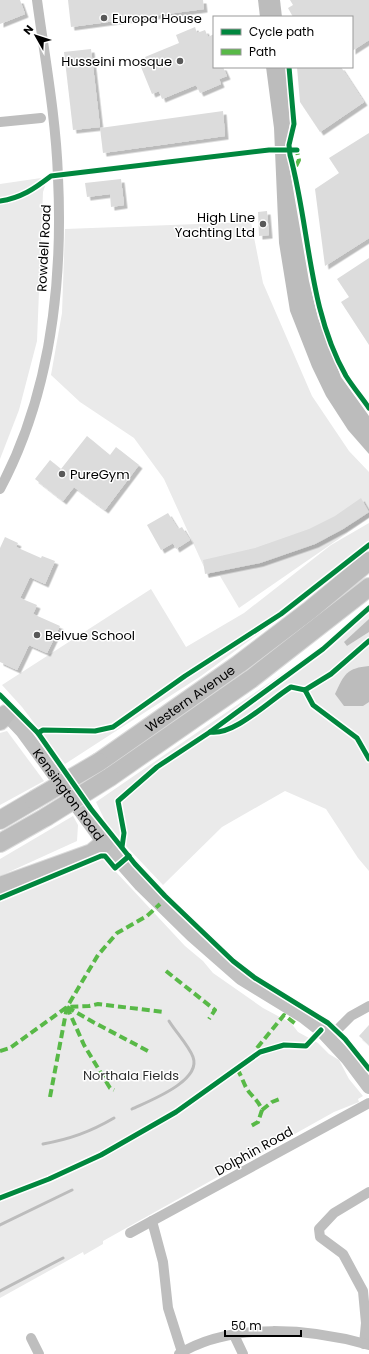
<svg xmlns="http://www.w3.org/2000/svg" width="369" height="1354" viewBox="0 0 369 1354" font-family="Poppins,sans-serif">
<defs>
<filter id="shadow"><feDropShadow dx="3.5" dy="3.5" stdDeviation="0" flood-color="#0004"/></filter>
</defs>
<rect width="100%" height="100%" fill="#fff"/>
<!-- green -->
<g fill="#eaeaea">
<polygon points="48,177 43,192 37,341 19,410 0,459 0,184"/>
<polygon points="251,222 263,283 312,396 349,451 369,472 369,518 239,608 220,576 209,578 164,479 134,438 80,402 51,375 62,313 65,229"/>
<polygon points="369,523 369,541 269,626 201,676 65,764 22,707 2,685 151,589 186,647 244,613 331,545"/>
<polygon points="369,607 369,871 358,858 326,809 285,791 222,827 163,885 108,827 96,802 330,641"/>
<polygon points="7,731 44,781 0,805 0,733"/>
<polygon points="73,816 78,825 77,841 0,876 0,859"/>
<polygon points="103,858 185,946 203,961 213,973 263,1008 291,1023 298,1032 318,1043 329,1054 339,1060 349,1079 363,1096 358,1099 359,1102 334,1112 103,1241 103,1244 84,1255 83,1252 0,1298 0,902"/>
</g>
<!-- water -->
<g fill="#bcbcbc">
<polygon points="258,0 280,0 282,17 260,17"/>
<polygon points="266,67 286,67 290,123 287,145 288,159 309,281 318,318 341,377 369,416 369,454 348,430 326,396 312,367 290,311 279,243 274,128"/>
<polygon points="369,619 369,632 347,646 344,642"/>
<path d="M369 666V702L363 706H344L335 694C344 674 347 668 369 666Z"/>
</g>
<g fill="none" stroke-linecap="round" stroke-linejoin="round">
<!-- stream -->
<g stroke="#bcbcbc" stroke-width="3">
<path d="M132 1109C149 1101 202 1081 193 1057 189 1046 175 1031 169 1021"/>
<path d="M43 1144C70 1139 90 1132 114 1118"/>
<polyline points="0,1225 72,1190"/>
<polyline points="0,1291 63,1258"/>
</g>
</g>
<!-- building -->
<g fill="#dcdcdc" filter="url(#shadow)">
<polygon points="0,0 20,0 25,14 0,24"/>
<polygon points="68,0 203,0 204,9 71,27"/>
<polygon points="290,0 369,0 369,40 352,51 352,17 293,17 288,8 293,5"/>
<polygon points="195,27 197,33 205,30 208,37 214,34 214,67 223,67 227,76 219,79 221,84 200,93 196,85 162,99 159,91 152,94 141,67 148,64 145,57 179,43 176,35"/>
<polygon points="91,49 100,127 73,130 64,52"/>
<polygon points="297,67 341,67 364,102 320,132 300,102"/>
<polygon points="223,111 225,136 103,153 100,128"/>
<polygon points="369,133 369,238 325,266 315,189 339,173 329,158"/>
<polygon points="121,179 124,205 111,207 110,194 87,197 85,183"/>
<polygon points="267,211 269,235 259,236 258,212"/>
<polygon points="369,258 369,345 341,302 349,297 337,279"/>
<polygon points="87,436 110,455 116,447 139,465 105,510 74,487 63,501 35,479 50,460 61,469"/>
<polygon points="361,498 369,512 343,529 315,544 260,563 205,574 203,560 255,548 309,529 335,516"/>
<polygon points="168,513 178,529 182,527 190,540 176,549 173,543 161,550 147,525"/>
<polygon points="5,537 18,543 16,547 41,558 42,556 55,561 45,584 30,577 20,598 37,605 33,614 60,626 47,653 29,645 17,670 0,662 0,548"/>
<polygon points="369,1025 369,1045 359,1036"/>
</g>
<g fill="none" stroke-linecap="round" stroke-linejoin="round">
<!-- highway casing -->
<g stroke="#dbdbdb" stroke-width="20">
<g id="highway">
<polyline points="0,721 6,714"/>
<path id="s2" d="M99 762 239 664 310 610 369 561"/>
<polyline points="110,777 251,679 369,587"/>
<polyline points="0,820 34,800"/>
<polyline points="0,843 46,817"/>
<polyline points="0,886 92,853 104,843"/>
</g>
</g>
<!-- street -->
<g stroke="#bebebe" stroke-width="10">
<polyline points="0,122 41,118"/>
<path d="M0 489C50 395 63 283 58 177 56 118 45 59 37 0"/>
<polyline points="329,1038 351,1016 369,1006"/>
<polyline points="130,1233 152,1221"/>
<polyline points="234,1335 243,1354"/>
<polyline points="31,1338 39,1354"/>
<polyline points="364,1344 366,1323 363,1291 343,1254 320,1237 319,1229 334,1213 369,1192"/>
<polyline points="182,1352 168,1308 163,1262 152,1221 369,1103"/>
<path d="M179 1354C232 1321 312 1329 369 1345"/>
</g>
<!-- secondary -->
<path stroke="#c1c1c1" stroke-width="14" id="s1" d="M6 714 23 732 104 843 141 885 192 935 241 978 303 1016 321 1030 348 1059 369 1087"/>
<!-- highway -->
<use href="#highway" stroke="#bdbdbd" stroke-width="18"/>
<!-- highway-bridge casing -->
<g stroke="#dbdbdb" stroke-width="20" stroke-linecap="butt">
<g id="highway-bridge">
<polyline points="34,800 99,762"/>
<polyline points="46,817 110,777"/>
</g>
</g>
<!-- highway-bridge -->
<use href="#highway-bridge" stroke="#bdbdbd" stroke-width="18"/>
<!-- quiet -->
<g stroke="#58b947" stroke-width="4" stroke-dasharray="8 4" stroke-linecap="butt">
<polyline points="296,166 299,160 297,152"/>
<polyline points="166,971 215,1010 209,1019"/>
<polyline points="67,1007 84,1045 110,1088 114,1090"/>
<polyline points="67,1007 93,1022 148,1051"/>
<polyline points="257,1048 284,1015 297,1025"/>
<polyline points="0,1051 10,1048 67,1007 89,1006 98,1004 164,1012"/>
<path d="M237 1069C242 1076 244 1086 249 1092 254 1098 259 1102 262 1110L258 1122 249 1127"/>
<polyline points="50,1097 67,1007 98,955 117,933 147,916 160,904"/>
<polyline points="262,1110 272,1102 282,1098"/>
</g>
<!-- cycleway casing -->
<g stroke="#fff" stroke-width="8">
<g id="cycleway">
<path d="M289 67 294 124 289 145 290 155C310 228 308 309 346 376 353 387 362 398 369 408"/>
<path d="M0 201C21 198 34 189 51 176L269 150H297"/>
<polyline points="305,690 313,705 357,738 369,759"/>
<polyline points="0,695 38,733 91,809 135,864 165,896 233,961 255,978 328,1023 345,1039 369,1069"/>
<path d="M210 732C234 736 270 700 291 687L305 690 331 674 369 641"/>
<polyline points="38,733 43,730 95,731 113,727 185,676 281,614 369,545"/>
<polyline points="122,847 124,833 118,801 157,767 210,732 323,649 369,608"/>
<polyline points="0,898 101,856 105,856 115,868 129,856"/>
<polyline points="0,1198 49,1179 101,1155 176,1112 260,1052 284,1045 306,1046 321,1030"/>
</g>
</g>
<!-- cycleway -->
<use href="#cycleway" stroke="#00873e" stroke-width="5"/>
</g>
<!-- markers -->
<g fill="#595959" stroke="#fff" stroke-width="1.5">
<circle cx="104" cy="18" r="4"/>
<circle cx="180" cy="61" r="4"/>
<circle cx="263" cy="224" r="4"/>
<circle cx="62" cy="474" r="4"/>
<circle cx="37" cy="635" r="4"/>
</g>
<g text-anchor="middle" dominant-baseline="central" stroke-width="3" stroke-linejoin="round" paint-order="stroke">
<!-- poi labels -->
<g font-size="13" fill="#000" stroke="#fff" text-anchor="start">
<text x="112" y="18">Europa House</text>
<text x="172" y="61" text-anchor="end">Husseini mosque</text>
<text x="255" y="217" text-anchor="end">High Line<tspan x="255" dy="15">Yachting Ltd</tspan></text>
<text x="70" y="474">PureGym</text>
<text x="45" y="635">Belvue School</text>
</g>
<!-- street labels -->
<g font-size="13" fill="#000" stroke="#fff">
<text transform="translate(44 248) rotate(-87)">Rowdell Road</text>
<text stroke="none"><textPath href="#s2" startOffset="111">Western Avenue</textPath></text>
<text stroke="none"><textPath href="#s1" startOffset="102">Kensington Road</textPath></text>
<text transform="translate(254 1151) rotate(-29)">Dolphin Road</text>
</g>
<!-- park labels -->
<g font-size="13" fill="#2f2f2f" stroke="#fff">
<text x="131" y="1075">Northala Fields</text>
</g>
</g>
<!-- legend -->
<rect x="213" y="16" width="140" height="52" fill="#ffffff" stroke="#999999"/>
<rect x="221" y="29" width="20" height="6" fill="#00873e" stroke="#999999"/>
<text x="249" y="36" font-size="12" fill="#000000">Cycle path</text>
<rect x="221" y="49" width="20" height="6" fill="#58b947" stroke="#999999"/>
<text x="249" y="56" font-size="12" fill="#000000">Path</text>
<!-- north arrow -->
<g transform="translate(36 36) rotate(309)" stroke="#ffffff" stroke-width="3" paint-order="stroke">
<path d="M0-3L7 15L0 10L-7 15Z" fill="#000000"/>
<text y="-6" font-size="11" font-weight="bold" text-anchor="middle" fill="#000000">N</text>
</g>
<!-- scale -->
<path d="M225 1330v6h76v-6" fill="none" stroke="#000000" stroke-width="2"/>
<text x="231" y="1330" font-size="12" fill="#000000" stroke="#ffffff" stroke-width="3" paint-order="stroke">50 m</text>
</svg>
